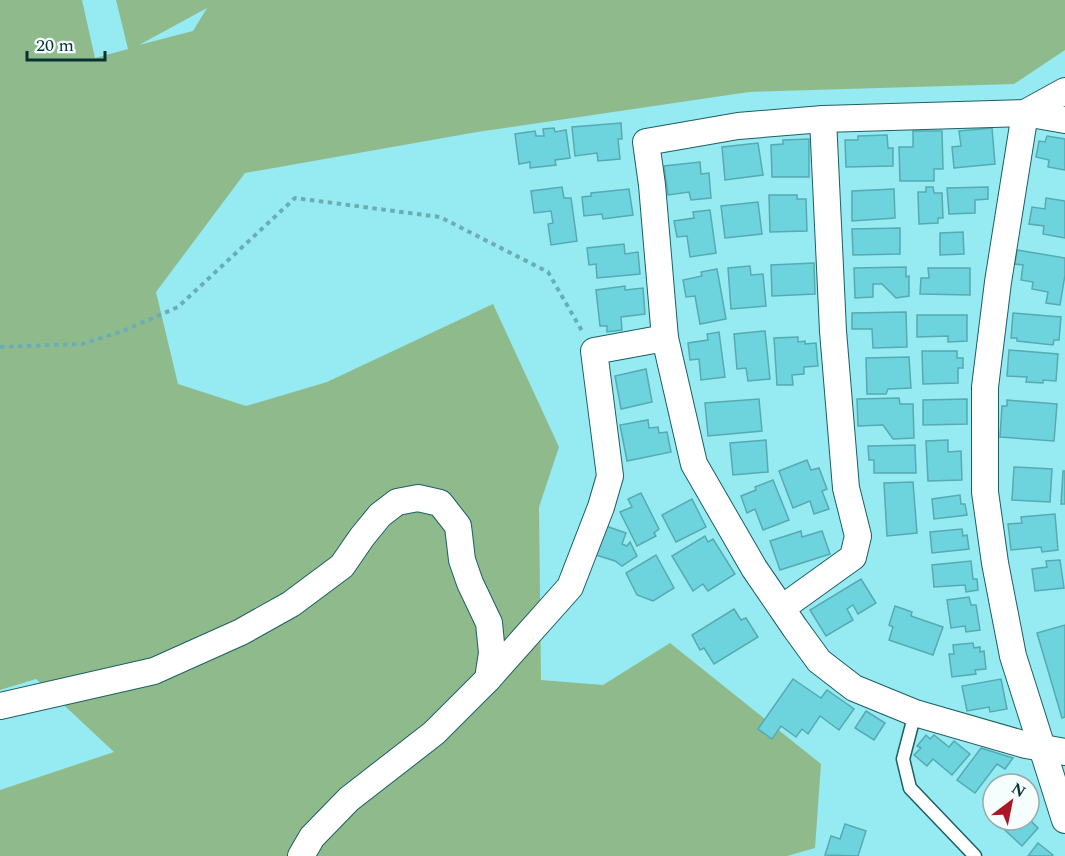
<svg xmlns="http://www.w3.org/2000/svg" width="1065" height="856" viewBox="0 0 1065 856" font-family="Spectral,serif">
<rect width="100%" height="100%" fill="#96eaf2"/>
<!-- green -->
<path fill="#8fbb8c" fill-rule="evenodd" d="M0 0H82L95 58 128 49 116 0H1065V50L1014 84 749 92 477 132 245 173 156 292 178 384 246 406 327 382 493 304 559 447 539 507 541 680 603 685 670 643 821 764 815 848 787 856H0V790L114 752 36 679 0 690ZM207 8 193 31 139 45Z"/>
<!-- building -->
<g fill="#6dd3dd" stroke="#56aab2" stroke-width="1.5">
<polygon points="621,123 622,139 618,139 620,159 598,161 597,153 575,156 572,127"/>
<polygon points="554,128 555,132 566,130 570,158 555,160 556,165 530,168 530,162 519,164 515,134 535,131 536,136 544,136 543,129"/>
<polygon points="992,128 995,164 954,168 952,147 961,146 959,131"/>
<polygon points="913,131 942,131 943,169 934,169 934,181 900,181 899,147 913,147"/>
<polygon points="887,135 888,148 893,148 893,166 846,167 845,140 858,140 858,136"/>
<polygon points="1047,136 1065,139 1065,170 1048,167 1049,160 1036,157 1039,141 1045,142"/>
<polygon points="809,139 809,177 772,177 771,145 783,144 783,140"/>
<polygon points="758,143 763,175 725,180 722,147"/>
<polygon points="700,162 701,174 709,173 711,198 691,200 689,192 668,195 664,166"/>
<polygon points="562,187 564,198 571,198 577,241 551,245 548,224 553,223 551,211 534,213 531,191"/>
<polygon points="926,187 933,187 934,193 942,193 943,218 938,218 938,223 919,224 918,192 926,192"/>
<polygon points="988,187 988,199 975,200 975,213 949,214 947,188"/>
<polygon points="629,189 633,215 603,219 602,214 584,216 582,197 591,196 591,193"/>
<polygon points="894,189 895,218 852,221 852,191"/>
<polygon points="769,195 797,195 797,199 806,199 807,231 770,232"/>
<polygon points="1046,198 1065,201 1065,238 1043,234 1044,226 1029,224 1032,207 1045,209"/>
<polygon points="758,202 762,234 725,238 721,206"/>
<polygon points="710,210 716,253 690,257 687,236 677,237 674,221 694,218 693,212"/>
<polygon points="900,228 900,254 853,255 852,229"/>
<polygon points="963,232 964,254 940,255 940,233"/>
<polygon points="624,244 625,254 638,252 640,274 597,278 596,264 589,265 587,248"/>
<polygon points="1017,250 1065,258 1065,275 1060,305 1046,303 1048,292 1032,289 1033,282 1021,280 1023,265 1015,264"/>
<polygon points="814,263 815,294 772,296 771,265"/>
<polygon points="750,266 751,275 763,274 766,306 731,309 728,268"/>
<polygon points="906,267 906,277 909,276 909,296 896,298 882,284 873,284 873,297 855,298 854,268"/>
<polygon points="928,268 970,268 970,295 920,294 921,278 929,278"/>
<polygon points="717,269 726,319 700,324 695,296 686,297 683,280 702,276 701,272"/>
<polygon points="625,286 625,290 643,288 645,314 621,317 622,330 607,332 607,326 600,326 596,290"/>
<polygon points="906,312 907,347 873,348 872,329 852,329 852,313"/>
<polygon points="1013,313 1061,317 1059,340 1054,340 1053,345 1017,341 1017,338 1011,338"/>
<polygon points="917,315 967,315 967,341 948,342 948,336 917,337"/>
<polygon points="765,331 770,379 748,381 746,368 737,369 734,334"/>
<polygon points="719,332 725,377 701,380 699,359 690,360 688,343 708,340 707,334"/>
<polygon points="798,337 798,342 805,341 805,344 816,343 818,366 804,367 804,374 792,375 793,385 777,385 774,338"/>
<polygon points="1009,350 1058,354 1056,381 1043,380 1043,383 1026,382 1027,377 1007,376"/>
<polygon points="922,351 957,351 957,358 963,358 963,368 958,368 958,383 923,384"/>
<polygon points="909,357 911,388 888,389 886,394 867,394 866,358"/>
<polygon points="646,369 652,402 621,409 615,376"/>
<polygon points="899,398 900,404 913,404 914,438 893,439 883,425 858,426 857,399"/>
<polygon points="759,399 762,431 708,436 705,403"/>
<polygon points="967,399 967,424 923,425 923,400"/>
<polygon points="1007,400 1057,404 1054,441 1000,437 1002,406 1007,406"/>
<polygon points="648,420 649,428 658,427 659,433 667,432 671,452 627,461 620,425"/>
<polygon points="766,440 768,472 733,475 730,443"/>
<polygon points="948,440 948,452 961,451 962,480 928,481 926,441"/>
<polygon points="915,445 916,473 874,473 874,460 869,460 868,446"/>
<polygon points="807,460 811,470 819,468 827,489 822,491 829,509 814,514 810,501 793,508 779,471"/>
<polygon points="1014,467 1052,469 1050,502 1012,500"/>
<polygon points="1063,471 1065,471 1065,504 1061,504"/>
<polygon points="773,480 789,520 763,530 755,509 747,513 741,496 756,490 755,487"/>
<polygon points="913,482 917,533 887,536 884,483"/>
<polygon points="641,493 659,529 654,533 656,536 637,546 620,512 632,507 628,499"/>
<polygon points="960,495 961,504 965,504 967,515 934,519 932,499"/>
<polygon points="692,499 706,527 676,542 662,515"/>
<polygon points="1055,514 1058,550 1042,552 1041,547 1011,550 1008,524 1022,523 1021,517"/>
<polygon points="603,525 626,533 622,544 627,546 630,542 637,556 622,566 615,561 593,554"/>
<polygon points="962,529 963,536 967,535 969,549 932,553 930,532"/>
<polygon points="801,531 802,537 822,531 830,554 780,570 770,541"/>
<polygon points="705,536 708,542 713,539 735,574 708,591 703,584 693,591 672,556"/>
<polygon points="656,555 674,588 653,601 637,595 626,573"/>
<polygon points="1060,560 1064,588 1035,591 1032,569 1047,567 1046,561"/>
<polygon points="971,561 973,579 977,579 978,590 966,592 965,585 934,587 932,565"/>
<polygon points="861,579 876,603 858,614 853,605 847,609 853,620 826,636 810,610"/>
<polygon points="969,597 971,605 976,605 980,630 966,632 965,626 951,628 947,600"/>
<polygon points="895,606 912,612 911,616 943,627 933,655 889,640 893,627 889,625"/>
<polygon points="734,609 741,620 746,618 758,637 714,664 704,648 700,650 692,635"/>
<polygon points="1065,625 1065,717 1062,718 1037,633"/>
<polygon points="973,643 974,648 980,647 980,652 984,651 986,669 975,670 976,674 952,677 949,654 954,654 953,645"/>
<polygon points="793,679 821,698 827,690 854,709 839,730 820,716 808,734 802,729 796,737 781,726 772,739 758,729"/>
<polygon points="1001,679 1007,709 990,712 989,707 967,711 962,686"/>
<polygon points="866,711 885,723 874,740 855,728"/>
<polygon points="926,735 930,739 934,735 949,747 954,741 970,754 952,775 933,759 927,766 914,755 921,748 917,746"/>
<polygon points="981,748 1013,758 1005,769 997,764 975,793 957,780"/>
<polygon points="993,796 993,813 985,805"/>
<polygon points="1029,819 1038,828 1022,846 994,820"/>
<polygon points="845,824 866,831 858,856 825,855 831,836 840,839"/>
<polygon points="1038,843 1053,855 1052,856 1028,856"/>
</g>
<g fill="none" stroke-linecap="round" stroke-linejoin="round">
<!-- service casing -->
<g stroke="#1c5f64" stroke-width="15">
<polyline id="service" points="915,713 903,759 910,788 975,856"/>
</g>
<!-- minor casing -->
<g stroke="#1c5f64" stroke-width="28">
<g id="minor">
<polyline points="1065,91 1025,113 823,119 738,126 646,142 652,185 665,338 694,464 754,568 795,628 819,661 854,688 915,713 1026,745 1065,752"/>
<polyline points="1065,120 1025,113 998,282 985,387 985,492 995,563 1013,656 1065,820"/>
<polyline points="782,608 853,557 858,536 846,488 833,331 823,119"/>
<polyline points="488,679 570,587 601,507 610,476 594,351 665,338"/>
<polyline points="0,706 154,671 241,632 291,604 342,566 362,537 380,515 397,502 418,498 440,503 458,526 462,560 470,583 489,623 492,653 488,679 434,733 349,799 312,837 301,856"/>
</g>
</g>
<!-- path -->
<polyline stroke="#6aaeb5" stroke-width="4" stroke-dasharray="4.5 4.5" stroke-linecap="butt" points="0,347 82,344 123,331 178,307 295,198 440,217 548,272 582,331"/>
<!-- service -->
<use href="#service" stroke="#fff" stroke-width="12"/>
<!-- minor -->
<use href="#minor" stroke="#fff" stroke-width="26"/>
</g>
<!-- north arrow -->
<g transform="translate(1011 802) rotate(32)"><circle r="28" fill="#f5fdfd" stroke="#97abac" stroke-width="1.5"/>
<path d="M0-4.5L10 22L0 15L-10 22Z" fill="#ab1727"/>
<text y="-9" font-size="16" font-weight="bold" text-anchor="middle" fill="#0b3033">N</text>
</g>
<!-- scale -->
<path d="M27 51v9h78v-9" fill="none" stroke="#0b3033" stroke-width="3"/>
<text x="36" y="51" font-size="18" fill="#0b3033" stroke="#f5fdfd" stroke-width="4.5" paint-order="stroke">20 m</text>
</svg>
